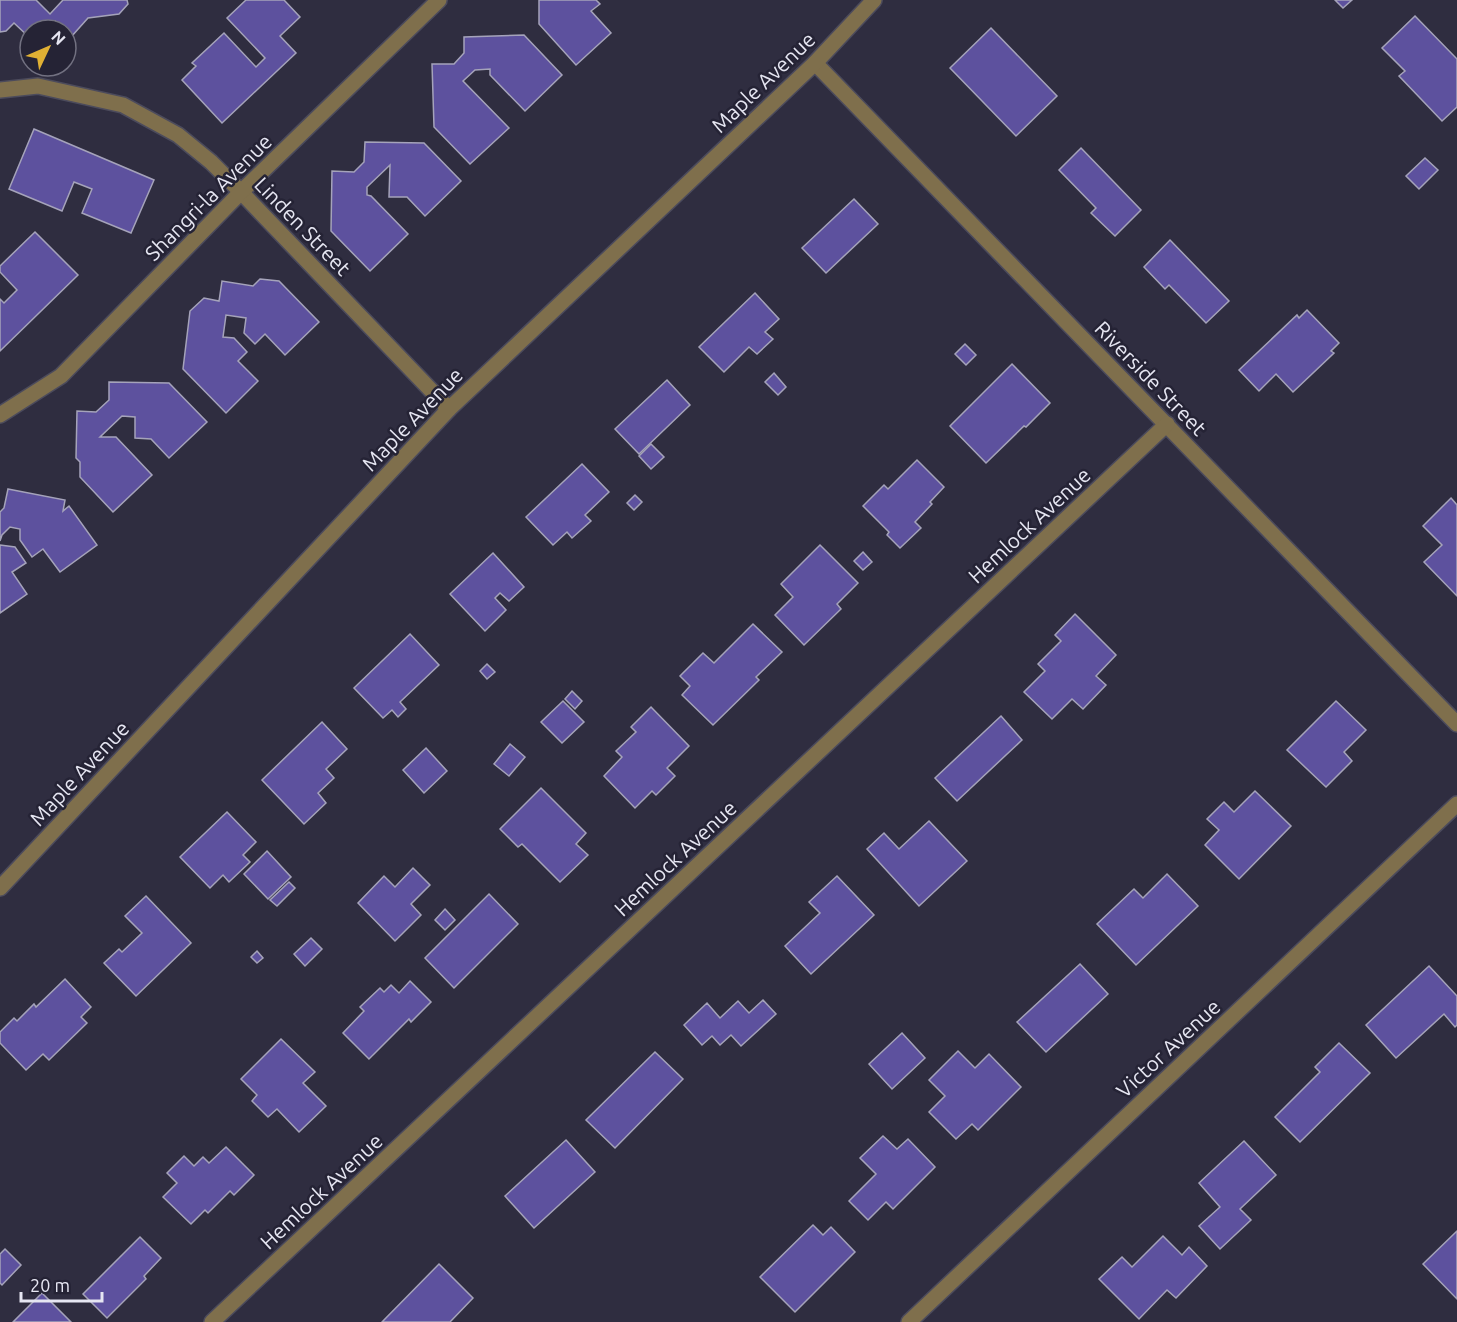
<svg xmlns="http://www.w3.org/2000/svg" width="1457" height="1322" viewBox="0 0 1457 1322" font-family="Ubuntu,sans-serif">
<rect width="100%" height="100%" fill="#2f2d40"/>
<!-- building -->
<g fill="#5d519e" stroke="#a5a3ba" stroke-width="1.5">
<polygon points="0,0 36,0 50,14 63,0 127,0 128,4 119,14 88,18 71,37 66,30 55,21 47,30 30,30 30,38 14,23 6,31 0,32"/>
<polygon points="246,0 284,0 300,17 280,36 296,53 222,123 182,80 196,66 192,63 224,33 256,67 265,58 227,18"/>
<polygon points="539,0 596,0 600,4 591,11 611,33 576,65 539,24"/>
<polygon points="1335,0 1352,0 1343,8"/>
<polygon points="1415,16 1457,59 1457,107 1442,121 1399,76 1405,71 1382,48"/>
<polygon points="991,28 1057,96 1016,136 950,68"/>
<polygon points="524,35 562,75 525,111 490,75 490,69 475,70 463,81 509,128 470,164 434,127 432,64 454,64 464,53 464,37"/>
<polygon points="34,129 154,180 131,233 82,213 92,189 74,182 62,211 9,189"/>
<polygon points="365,142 424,143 461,181 425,216 407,197 389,197 390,165 367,187 367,195 371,196 408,234 370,271 331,231 332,171 354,172 364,162"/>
<polygon points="1081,148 1141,210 1115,236 1091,213 1096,208 1059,170"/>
<polygon points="1425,158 1438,170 1419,189 1406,176"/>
<polygon points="854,199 878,224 826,273 802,248"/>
<polygon points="35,232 78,275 0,351 0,299 4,303 17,290 0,272 0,266"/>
<polygon points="1170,240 1229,301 1206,323 1169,285 1165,289 1144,267"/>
<polygon points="260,279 279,281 319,322 285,355 265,334 255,344 244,333 246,318 226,315 223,337 234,338 247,352 238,361 258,381 226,413 183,369 190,311 204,298 219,301 222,281 253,286"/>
<polygon points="755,293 779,319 765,332 773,339 757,354 749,347 724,372 699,347"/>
<polygon points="1307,310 1339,343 1331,351 1334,353 1293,392 1276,374 1259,391 1239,370 1297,315 1299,318"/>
<polygon points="965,344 976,355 966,365 955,354"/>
<polygon points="1012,364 1050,403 1026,427 1024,426 986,463 950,426"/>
<polygon points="774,373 786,387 778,395 765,382"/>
<polygon points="667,380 690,405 639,454 615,429"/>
<polygon points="109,382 169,383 207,422 169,458 151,439 135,438 135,417 122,416 100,437 116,437 152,475 113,512 80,477 80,462 76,458 77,411 96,412 109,400"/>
<polygon points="651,444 664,457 651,469 639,456"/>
<polygon points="917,460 944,487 930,502 932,504 915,522 921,528 900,548 887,535 889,532 863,506 884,485 888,489"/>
<polygon points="582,464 609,492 585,515 591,521 572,538 567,532 553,545 526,517"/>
<polygon points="8,489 65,500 63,511 69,506 97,545 60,572 43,549 32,557 20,540 20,529 10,527 2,535 0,541 0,512 4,508"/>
<polygon points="635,495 642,502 634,510 627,503"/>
<polygon points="1451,498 1457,505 1457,596 1424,562 1442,545 1423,526"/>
<polygon points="0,545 15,547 26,563 12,572 27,594 0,613"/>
<polygon points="820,545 858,583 837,604 841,609 804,645 775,615 793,597 781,584"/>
<polygon points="863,552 872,562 863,570 854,561"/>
<polygon points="493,553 524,587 509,601 500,593 495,598 506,610 485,631 450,594"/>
<polygon points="1075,614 1116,655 1096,676 1106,685 1083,709 1072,699 1052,719 1024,692 1045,671 1038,664 1061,641 1055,635"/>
<polygon points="753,624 782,652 756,677 759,680 713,725 682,695 690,686 680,676 703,653 714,663"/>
<polygon points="410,634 439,665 400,702 406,709 398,717 392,710 383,718 354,688"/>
<polygon points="487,664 495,672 487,679 480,671"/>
<polygon points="572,691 582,701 575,709 565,699"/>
<polygon points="563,701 584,722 562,743 541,722"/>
<polygon points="1336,701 1366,730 1344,752 1352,761 1326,787 1287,750"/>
<polygon points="651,707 689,746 667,768 675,776 656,795 652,791 635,808 604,776 622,757 616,751 636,732 631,727"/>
<polygon points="1001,716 1022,740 957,801 935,778"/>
<polygon points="322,722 347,749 326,769 334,778 318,793 326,803 304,824 262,780"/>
<polygon points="510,744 525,757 509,776 494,764"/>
<polygon points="426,748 447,771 424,793 403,770"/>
<polygon points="541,788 586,833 576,844 588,855 560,882 522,844 518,847 500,829"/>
<polygon points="1255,791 1291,826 1239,879 1205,845 1219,830 1207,819 1224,802 1234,812"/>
<polygon points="227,812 256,842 243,855 250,862 229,882 223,875 210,888 180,857"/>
<polygon points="929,821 967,861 919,906 867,849 884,833 899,849"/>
<polygon points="267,851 291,877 268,899 244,874"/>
<polygon points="413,868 430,885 411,904 421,915 395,941 358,903 384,876 395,887"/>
<polygon points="1167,874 1198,906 1136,965 1097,924 1134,889 1143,898"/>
<polygon points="837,876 874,915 811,974 785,946 820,913 809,902"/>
<polygon points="289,882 295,888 277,906 270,900"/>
<polygon points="489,894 518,924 454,988 425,958"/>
<polygon points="146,896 191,943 136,996 104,963 119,949 122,952 142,933 125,916"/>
<polygon points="445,909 455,920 445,930 435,920"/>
<polygon points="311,938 322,949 305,966 294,954"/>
<polygon points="257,951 263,958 257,963 251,957"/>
<polygon points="1080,964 1108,994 1046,1052 1017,1022"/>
<polygon points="1429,966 1457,996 1457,1025 1455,1027 1444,1014 1396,1058 1366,1025"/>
<polygon points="65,979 91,1007 81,1017 87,1023 49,1060 43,1054 26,1070 0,1043 0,1032 14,1018 17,1021 34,1004 36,1007"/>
<polygon points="410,981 431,1002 411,1022 409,1019 369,1059 343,1033 364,1011 360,1007 380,988 384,992 391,985 399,993"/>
<polygon points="763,1000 776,1014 741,1046 731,1035 720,1045 712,1036 702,1045 684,1025 707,1003 720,1018 738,1001 749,1013"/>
<polygon points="902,1033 925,1058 892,1089 869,1064"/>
<polygon points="281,1039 315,1072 303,1083 326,1106 299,1132 277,1109 268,1117 252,1101 257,1095 241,1079"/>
<polygon points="1339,1043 1370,1073 1300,1142 1275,1117 1320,1072 1315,1067"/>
<polygon points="958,1051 975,1068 989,1054 1021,1087 978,1130 972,1124 956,1139 929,1112 945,1096 929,1080"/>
<polygon points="655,1052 683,1079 615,1148 586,1120"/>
<polygon points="883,1136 897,1149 908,1139 935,1167 893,1209 886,1202 868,1220 849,1201 876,1174 860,1158"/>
<polygon points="566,1140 595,1172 534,1228 505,1196"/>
<polygon points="1244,1141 1276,1175 1240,1209 1251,1220 1220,1249 1199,1226 1220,1207 1199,1183"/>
<polygon points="226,1147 254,1175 234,1195 230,1191 208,1213 205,1210 191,1224 163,1197 177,1183 167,1173 184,1156 194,1166 203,1157 209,1163"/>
<polygon points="813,1225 823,1235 831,1227 855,1252 795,1312 760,1277"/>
<polygon points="1457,1231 1457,1299 1423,1264"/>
<polygon points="1163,1236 1182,1255 1189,1247 1207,1266 1176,1298 1167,1290 1139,1319 1099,1279 1122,1257 1132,1267"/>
<polygon points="140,1237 161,1258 144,1276 146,1279 107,1318 83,1294"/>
<polygon points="5,1249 21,1265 2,1285 0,1283 0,1254"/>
<polygon points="439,1264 473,1298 450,1322 382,1322"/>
<polygon points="42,1293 71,1322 13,1322"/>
</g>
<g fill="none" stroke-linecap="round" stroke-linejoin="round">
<!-- minor casing -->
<g stroke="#4c4b5c" stroke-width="18">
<g id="minor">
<polyline points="815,63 1457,724"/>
<polyline points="0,90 38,86 123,105 178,135 211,162 241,192 449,409"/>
<polyline points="0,415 61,376 241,192 439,0"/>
<polyline points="0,888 449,409 815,63 874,0"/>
<polyline points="212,1322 1167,424"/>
<polyline points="909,1322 1457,804"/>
</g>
</g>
<!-- minor -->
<use href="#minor" stroke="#7f6f4c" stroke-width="15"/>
</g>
<g text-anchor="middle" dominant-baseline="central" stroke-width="5" stroke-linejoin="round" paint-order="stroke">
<!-- street labels -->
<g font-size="21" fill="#e6e6f2" stroke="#252335">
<text transform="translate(763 82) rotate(-44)">Maple Avenue</text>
<text transform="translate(208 197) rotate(-45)">Shangri-la Avenue</text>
<text transform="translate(303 226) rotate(46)">Linden Street</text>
<text transform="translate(1151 378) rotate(46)">Riverside Street</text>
<text transform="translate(412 419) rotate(-46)">Maple Avenue</text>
<text transform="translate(1029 525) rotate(-43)">Hemlock Avenue</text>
<text transform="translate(79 773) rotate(-47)">Maple Avenue</text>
<text transform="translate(675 858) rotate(-43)">Hemlock Avenue</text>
<text transform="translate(1168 1048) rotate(-43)">Victor Avenue</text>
<text transform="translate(321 1191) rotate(-43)">Hemlock Avenue</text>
</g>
</g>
<!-- north arrow -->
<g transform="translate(48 48) rotate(46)"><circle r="28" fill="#252335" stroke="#727181" stroke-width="1.5"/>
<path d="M0-4.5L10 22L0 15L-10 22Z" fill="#e0b034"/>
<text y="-9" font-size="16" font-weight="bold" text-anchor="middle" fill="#e6e6f2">N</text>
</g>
<!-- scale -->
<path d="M21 1292v9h81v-9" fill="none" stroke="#e6e6f2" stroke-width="3"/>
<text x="30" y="1292" font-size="18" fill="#e6e6f2" stroke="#252335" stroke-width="4.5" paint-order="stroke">20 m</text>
</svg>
